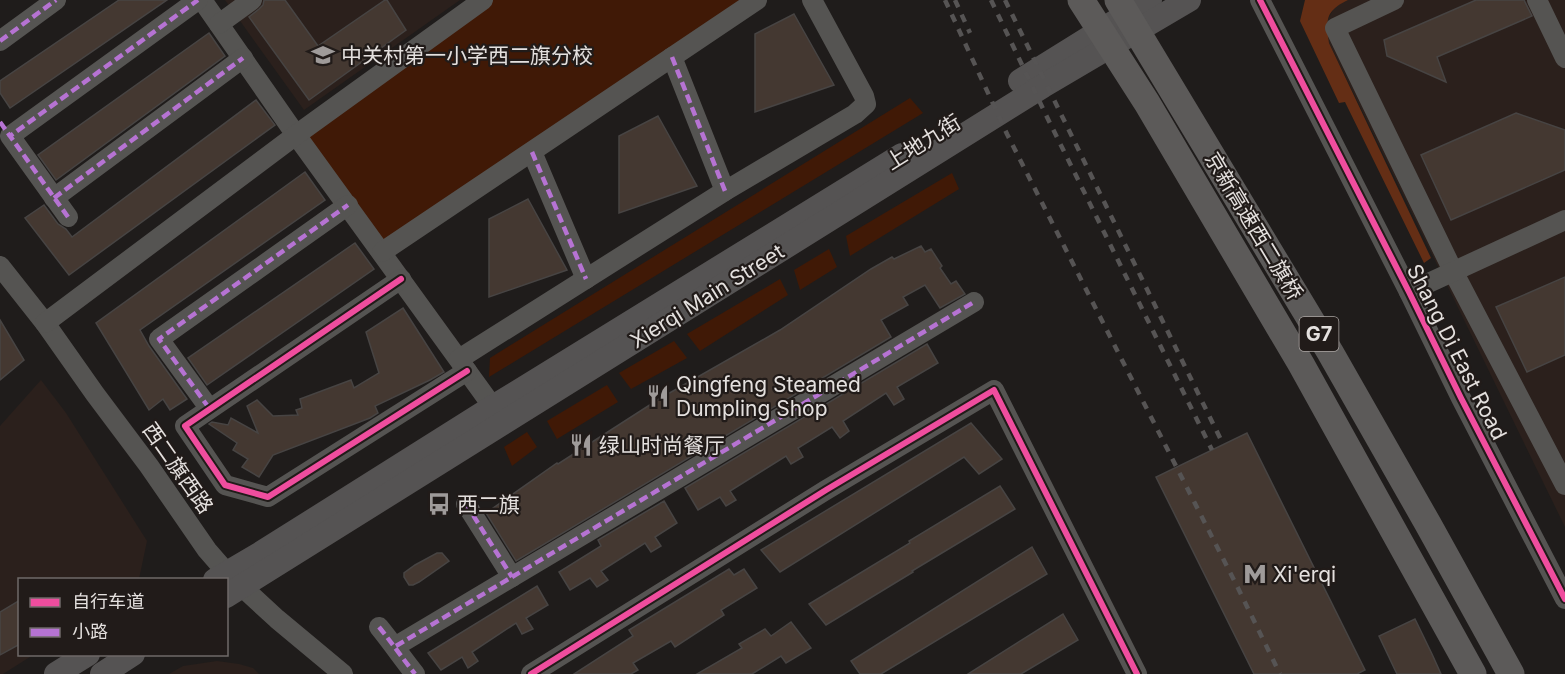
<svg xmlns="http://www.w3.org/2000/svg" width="1565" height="674" viewBox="0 0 1565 674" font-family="Inter,'Noto Sans SC',sans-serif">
<rect width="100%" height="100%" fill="#1f1c1b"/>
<!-- built -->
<g fill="#2b201c">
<polygon points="225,0 460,0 304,110"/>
<polygon points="1348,0 1565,0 1565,527 1329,43 1326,23 1335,6"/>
<polygon points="41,380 66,413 147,541 139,579 20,580 20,654 33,655 3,674 0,674 0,426"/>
<polygon points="217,661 239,664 253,668 259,674 169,674 183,666"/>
</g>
<!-- green -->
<g fill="#401906">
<polygon points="483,0 757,0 382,252 296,135"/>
<polygon points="910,98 923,113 489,377 490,358"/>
<polygon points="952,173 959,189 850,256 846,236"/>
<polygon points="829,249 837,267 800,290 794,270"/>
<polygon points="780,279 788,295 700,351 687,334"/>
<polygon points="674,341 687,358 631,389 619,373"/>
<polygon points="607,385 618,402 557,439 547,421"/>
<polygon points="527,432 537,447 512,466 504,447"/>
</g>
<!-- forest -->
<path fill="#642e15" d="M1305 0H1348C1325 11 1326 20 1329 43L1431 258 1424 263 1345 102 1339 103 1300 21Z"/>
<!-- building -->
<g fill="#443831" stroke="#474443" stroke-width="1.5">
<polygon points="119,0 167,0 10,108 0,93 0,81"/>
<polygon points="264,0 285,0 318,46 385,0 387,0 406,30 309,100 249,17 259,9 263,5"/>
<polygon points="1476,0 1524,0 1532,16 1437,57 1446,82 1387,56 1384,40"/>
<polygon points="794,14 834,85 755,112 755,34"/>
<polygon points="209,33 225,56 56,180 38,155"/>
<polygon points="256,100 275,125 69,275 25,218 44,205 58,224 66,229 72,237"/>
<polygon points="1516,113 1565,130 1565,170 1451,220 1421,155"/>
<polygon points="658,116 697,186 619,213 619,136"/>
<polygon points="305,172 325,200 140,330 149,346 187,399 170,410 163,399 149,410 96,323"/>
<polygon points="528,199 567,270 489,297 489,219"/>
<polygon points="355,243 374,269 207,385 188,358"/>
<polygon points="921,246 925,252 931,249 942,266 940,268 951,284 956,281 965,294 940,308 925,285 903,297 908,305 881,320 891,337 516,561 486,513 557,463 558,464 659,399 780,330 871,269 892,257 894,259"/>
<polygon points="1565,277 1565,355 1527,372 1496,307"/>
<polygon points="403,308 444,372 430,380 375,406 378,413 370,418 273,455 259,477 242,467 248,459 233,450 237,443 209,424 212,422 228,425 231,418 258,433 247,406 257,400 273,416 298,415 296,410 302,408 300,399 351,380 354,388 379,373 366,332"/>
<polygon points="0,320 24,360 0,380"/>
<polygon points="927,344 938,363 897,387 904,399 894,405 886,393 843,421 849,431 840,438 832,427 798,448 803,457 791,464 786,456 730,491 736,500 726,506 720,497 698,510 685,488"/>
<polygon points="971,423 1002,459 979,474 964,457 780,572 761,550"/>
<polygon points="1247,433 1365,670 1357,674 1254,674 1156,477"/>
<polygon points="1000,486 1015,509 912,571 913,572 826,625 809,604 910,543 909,541"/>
<polygon points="664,501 677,523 655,537 661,546 651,552 645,543 601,571 608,580 597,587 590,578 570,590 559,572 601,546 598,540"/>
<polygon points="1032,547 1047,574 881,674 860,674 851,661"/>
<polygon points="437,553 442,553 449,561 419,582 413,585 409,585 404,577 404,573 415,565"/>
<polygon points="729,569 734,575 744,569 757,588 721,610 724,615 675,647 671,641 633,663 638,670 631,674 574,674 633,636 629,630"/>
<polygon points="537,586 548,605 526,618 533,629 522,634 516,623 472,652 478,661 468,668 462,657 441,670 428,653"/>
<polygon points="20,600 20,644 0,655 0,612"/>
<polygon points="1063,614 1078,640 1021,674 968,674"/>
<polygon points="1415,619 1432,654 1441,674 1397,674 1395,670 1379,636"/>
<polygon points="791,622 811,648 786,663 781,656 752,674 697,674 742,648 739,644 765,629 771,636"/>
</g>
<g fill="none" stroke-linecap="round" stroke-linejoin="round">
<!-- minor -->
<g stroke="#555452" stroke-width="20">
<polyline points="202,0 296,135 493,407"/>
<polyline points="1260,0 1409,292 1461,398 1565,599"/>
<polyline points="1394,0 1335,28 1454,273 1565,485"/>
<polyline points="1537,0 1565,58"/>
<polyline points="219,24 252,0"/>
<polyline points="0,41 56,0"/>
<polyline points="672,57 725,191"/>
<polyline points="532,152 586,279"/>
<polyline points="54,198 243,58"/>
<polyline points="68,217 10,136 198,0"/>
<polyline points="382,252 757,0"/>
<polyline points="0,266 45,323 95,394 149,466 207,550 227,573 277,619 343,674"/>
<polyline points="401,279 185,426 225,485 268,497 467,371"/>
<polyline points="1409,292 1565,220"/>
<polyline points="45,323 296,135 483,0"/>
<polyline points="459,359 725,191 855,114 866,104 864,96 812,0"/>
<polyline points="209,408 159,339 348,205"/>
<polyline points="466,504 512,577"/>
<path d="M379 627C392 643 403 659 415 674"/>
<polyline points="396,646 974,302"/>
<polyline points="531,674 826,490 994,390 1137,674"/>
</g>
<!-- major -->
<g stroke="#555353" stroke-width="24">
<polyline points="1020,81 1150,0"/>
<polyline points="215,580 261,553 493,407 902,155"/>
<polyline points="226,596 1043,86 1189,0"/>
<polyline points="56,674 88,654"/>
<polyline points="102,674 133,654"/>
</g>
<!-- rail -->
<g stroke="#565454" stroke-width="4.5" stroke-dasharray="8 8" stroke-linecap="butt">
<polyline points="945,0 1007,134 1237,586 1280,674"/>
<polyline points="955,0 970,33"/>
<polyline points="991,0 1046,115 1212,450"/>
<polyline points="1005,0 1223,444"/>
</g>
<!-- highway-bridge -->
<g stroke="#5c5a59" stroke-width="27">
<polyline points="1081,0 1147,103 1301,364 1473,674"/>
<polyline points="1118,0 1330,352 1428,524 1511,674"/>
</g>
<!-- quiet -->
<g stroke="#b673d3" stroke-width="4.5" stroke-dasharray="9 4.5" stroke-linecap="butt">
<polyline points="0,41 56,0"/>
<polyline points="672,57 725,191"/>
<polyline points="0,122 10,136"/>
<polyline points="532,152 586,279"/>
<polyline points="54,198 243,58"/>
<polyline points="68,217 10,136 198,0"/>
<polyline points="209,408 159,339 348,205"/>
<polyline points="466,504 512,577"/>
<path d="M379 627C392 643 403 659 415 674"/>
<polyline points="396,646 974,302"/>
</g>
<!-- cycleway casing -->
<g stroke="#211b19" stroke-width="10">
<g id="cycleway">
<polyline points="1260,0 1409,292 1461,398 1565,599"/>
<polyline points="401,279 185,426 225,485 268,497 467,371"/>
<polyline points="531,674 826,490 994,390 1137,674"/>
</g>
</g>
<!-- cycleway -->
<use href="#cycleway" stroke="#ef4d9e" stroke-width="6"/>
</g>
<!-- icons -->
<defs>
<g id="school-bare" transform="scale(1.8)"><path d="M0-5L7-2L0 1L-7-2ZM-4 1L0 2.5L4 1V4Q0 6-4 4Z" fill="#9f9b9a" stroke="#211b19" stroke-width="2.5" paint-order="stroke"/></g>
<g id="restaurant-bare" transform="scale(1.8)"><path d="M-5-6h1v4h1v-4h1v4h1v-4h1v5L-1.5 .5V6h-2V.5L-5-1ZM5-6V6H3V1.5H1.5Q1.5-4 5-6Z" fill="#9f9b9a" stroke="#211b19" stroke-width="2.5" paint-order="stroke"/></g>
<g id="bus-bare" transform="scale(1.8)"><path d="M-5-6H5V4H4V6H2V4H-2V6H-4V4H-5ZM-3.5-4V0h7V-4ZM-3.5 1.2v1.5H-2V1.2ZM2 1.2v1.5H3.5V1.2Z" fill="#9f9b9a" stroke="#211b19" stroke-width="2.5" paint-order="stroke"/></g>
<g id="metro-bare" transform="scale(1.8)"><path d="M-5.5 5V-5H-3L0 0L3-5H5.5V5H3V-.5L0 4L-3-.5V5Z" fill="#9f9b9a" stroke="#211b19" stroke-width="2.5" paint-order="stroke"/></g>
</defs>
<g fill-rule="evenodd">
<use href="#school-bare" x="323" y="55"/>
<use href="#restaurant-bare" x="658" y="396"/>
<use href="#restaurant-bare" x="581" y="445"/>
<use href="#bus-bare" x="439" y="504"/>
<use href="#metro-bare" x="1255" y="574"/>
</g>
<g text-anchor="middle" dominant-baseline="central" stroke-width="4.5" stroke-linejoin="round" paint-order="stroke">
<!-- shield labels -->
<rect fill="#211b19" stroke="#aaa5a3" stroke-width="1.5" x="1299.5" y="317" width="39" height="34" rx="4.5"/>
<g font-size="20" font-weight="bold" fill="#e4e0de">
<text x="1319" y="334">G7</text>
</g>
<!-- poi labels -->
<g font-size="21" fill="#e4e0de" stroke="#211b19" text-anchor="start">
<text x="341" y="55">中关村第一小学西二旗分校</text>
<text x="676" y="384">Qingfeng Steamed<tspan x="676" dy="24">Dumpling Shop</tspan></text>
<text x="599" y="445">绿山时尚餐厅</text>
<text x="457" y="504">西二旗</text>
<text x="1273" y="574">Xi'erqi</text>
</g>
<!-- street labels -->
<g font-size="21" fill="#e4e0de" stroke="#211b19">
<text transform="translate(923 142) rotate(-32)">上地九街</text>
<text transform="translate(1254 226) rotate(59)">京新高速西二旗桥</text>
<text transform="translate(707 296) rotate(-32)">Xierqi Main Street</text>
<text transform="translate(1457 352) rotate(63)">Shang Di East Road</text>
<text transform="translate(178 468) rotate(55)">西二旗西路</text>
</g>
</g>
<!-- legend -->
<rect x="18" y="578" width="210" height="78" fill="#211b19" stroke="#6f6a68" stroke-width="1.5"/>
<rect x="30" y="598" width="30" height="9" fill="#ef4d9e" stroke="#6f6a68" stroke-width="1.5"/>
<text x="72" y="608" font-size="18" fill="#e4e0de">自行车道</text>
<rect x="30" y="628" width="30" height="9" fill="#b673d3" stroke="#6f6a68" stroke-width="1.5"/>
<text x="72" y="638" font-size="18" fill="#e4e0de">小路</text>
</svg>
